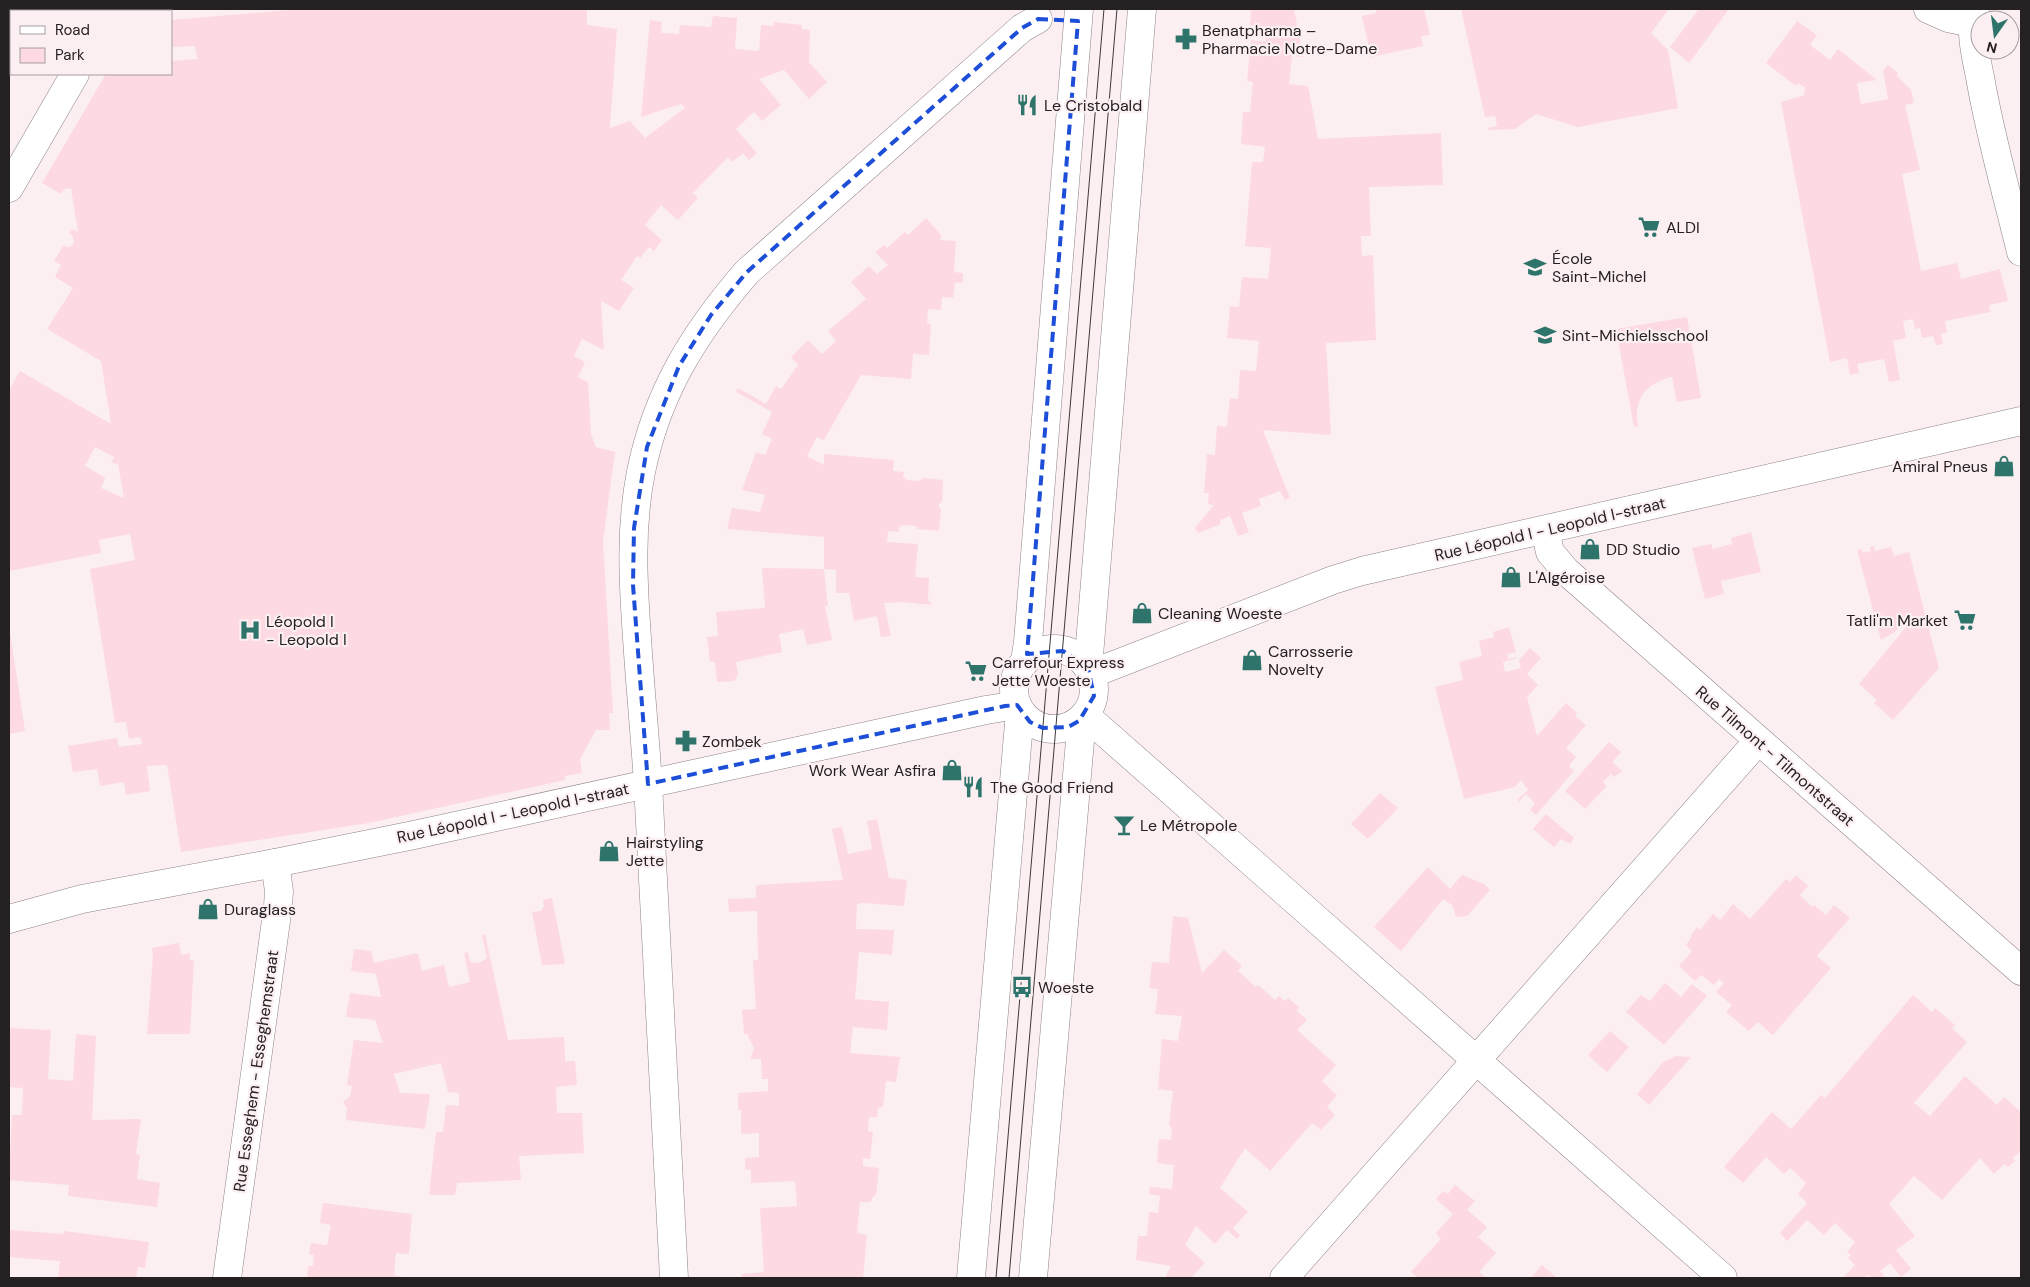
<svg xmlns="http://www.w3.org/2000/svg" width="2030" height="1287" viewBox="0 0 2030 1287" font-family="'DM Sans',sans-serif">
<rect width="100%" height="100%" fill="#fceff2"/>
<!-- green -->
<g fill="#fdd9e2" fill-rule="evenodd">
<path d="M302 9H587V25L617 29 610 128 630 121 645 138 685 108 681 104 641 117 650 20 662 22 661 33 679 34 680 25 711 27 713 16 737 18 735 49 759 51 761 25 773 26 774 22 802 25V29L810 30 809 62 827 82 809 99 784 70 759 79 781 105 762 121 754 112 736 129 757 153 749 160 743 153 732 162 728 157 693 193 698 198 678 220 661 205 645 225 662 240 654 251 649 247 640 258 637 256 621 280 634 288 619 311 601 301 604 350 582 339 574 356 585 362 578 377 588 382 591 434 596 447 615 452 603 541 613 713H609L610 730H596L580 759 582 773 565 776V780L369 823 181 852 167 765 147 766 150 791 126 795 124 782 100 786 97 769 73 772 68 746 117 738 119 747 142 744 140 737 129 739 126 722 115 723 90 569 135 560 130 534 99 540 101 553 9 571V390L20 371 111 424 101 361 47 329 73 288 55 277 61 265 54 261 63 246 70 247 74 243 73 237 70 233 71 229 78 232 71 188 64 189 61 194 42 183 106 74H171V61L197 59 195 46 171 47V20ZM95 447 114 457 111 463 118 464 124 498 101 488 105 478 104 477 85 466Z"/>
<polygon points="1251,9 1294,9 1303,57 1292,56 1289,84 1308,86 1318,139 1441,133 1443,185 1369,187 1371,236 1361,236 1362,256 1373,255 1376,340 1326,343 1331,435 1263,430 1290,498 1285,500 1280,491 1259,499 1261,506 1242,513 1249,532 1238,536 1230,516 1220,520 1221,524 1198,533 1195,528 1214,505 1208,504 1209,493 1204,493 1207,454 1215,455 1217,426 1227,427 1230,398 1238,399 1240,370 1256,371 1259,341 1227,338 1230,306 1239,307 1242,277 1268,279 1271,248 1245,246 1252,162 1263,162 1265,147 1241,144 1243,112 1250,112 1253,82 1247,81 1251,40 1266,42 1267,27 1250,25"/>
<polygon points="1376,9 1424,9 1430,35 1421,36 1423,46 1371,57 1362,16 1376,13"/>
<polygon points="1461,9 1669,9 1651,33 1668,50 1678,108 1578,127 1536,114 1515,129 1488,130 1488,128 1497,126 1495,116 1485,117"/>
<polygon points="1699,9 1729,9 1689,63 1670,47"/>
<polygon points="1797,21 1817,35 1810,45 1830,60 1838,49 1877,80 1857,83 1861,104 1888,99 1883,71 1888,65 1898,73 1897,76 1911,90 1914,103 1905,105 1920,170 1902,174 1921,271 1957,263 1961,279 2000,269 2008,301 1989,305 1990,312 1945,321 1947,332 1941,334 1943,344 1936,345 1933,336 1922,338 1920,328 1915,329 1913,319 1903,321 1906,338 1893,341 1900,380 1889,382 1884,359 1857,364 1859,373 1850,375 1847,358 1830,362 1781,102 1805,95 1804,92 1806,88 1798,83 1796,86 1766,63"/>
<polygon points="926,218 942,236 940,240 956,241 954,272 963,273 963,283 955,282 953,298 942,297 941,310 928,309 927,323 931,324 929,355 913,354 911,379 861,375 824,440 817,437 807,456 824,465 824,454 894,460 893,471 904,472 903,477 907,480 919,481 923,478 943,480 942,502 938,505 941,509 939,531 918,529 916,526 902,525 899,528 899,532 888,531 887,542 918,544 915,577 929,578 928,600 932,605 903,602 884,603 891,636 881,637 877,616 854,621 849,593 836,593 836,570 824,569 828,606 825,606 832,640 807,645 803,629 779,634 782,652 736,662 738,675 734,681 717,682 715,662 710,662 707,637 718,636 716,612 765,608 762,568 824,569 824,537 727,529 732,508 760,512 765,495 742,490 756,452 765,455 772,439 762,434 772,412 736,392 738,388 766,404 776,386 781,389 798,365 791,357 808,340 822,354 836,341 828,331 866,299 851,282 869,266 877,274 888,265 875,252 884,245 887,248 905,232 908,235"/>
<path d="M1687 317 1701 398 1677 402 1672 377C1646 383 1633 399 1638 426L1634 427 1616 329Z"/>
<polygon points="1751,532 1761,572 1721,581 1724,594 1705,599 1692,548 1711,544 1713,549 1732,544 1731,538"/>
<polygon points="1874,546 1875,551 1891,547 1894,556 1909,552 1939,668 1893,720 1874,703 1877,700 1859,684 1910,622 1907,614 1895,632 1881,640 1857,550 1861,549 1863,553 1871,551 1870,547"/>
<polygon points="1509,627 1516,652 1507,654 1508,659 1517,657 1517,658 1503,662 1505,672 1521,668 1519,660 1530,648 1541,658 1527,674 1538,685 1527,697 1537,736 1566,703 1577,713 1575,716 1586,725 1566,748 1576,757 1569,766 1574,771 1536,815 1530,810 1535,803 1526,794 1519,802 1518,799 1528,790 1521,780 1515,787 1464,799 1435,687 1463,680 1459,662 1482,656 1479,641 1494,637 1493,632"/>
<polygon points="9,632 10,632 25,731 9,734"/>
<polygon points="1609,742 1621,752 1612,762 1622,771 1614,777 1611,774 1603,782 1607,786 1585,809 1565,791"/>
<polygon points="1380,793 1398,808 1368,839 1351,824"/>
<polygon points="1546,814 1574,838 1570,844 1561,839 1554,847 1533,829"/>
<polygon points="877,819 889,878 907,880 904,906 863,903 857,904 856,929 894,930 892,955 859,952 855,999 889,1002 887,1030 853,1027 850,1053 900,1057 896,1082 886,1081 883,1107 878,1108 877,1117 869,1117 868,1131 873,1132 870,1159 863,1158 863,1166 879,1168 876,1195 872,1198 871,1202 860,1202 857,1233 867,1235 863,1278 742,1278 742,1274 764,1272 760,1208 797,1206 795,1181 751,1183 751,1170 745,1169 745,1158 759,1157 759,1133 741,1134 741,1110 738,1110 738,1093 768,1091 768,1079 762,1079 761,1059 750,1059 754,1048 747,1034 744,1034 742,1010 756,1009 753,960 758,960 757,911 729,912 728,899 756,898 756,886 759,885 843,880 832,829 842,827 848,854 872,849 867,821"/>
<polygon points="1428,867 1450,889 1462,875 1484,884 1490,890 1467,916 1456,917 1452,905 1443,899 1401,951 1374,927"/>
<polygon points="1796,875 1808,886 1800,895 1812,907 1814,905 1826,915 1834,905 1850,918 1817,956 1831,968 1773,1035 1758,1022 1749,1031 1726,1012 1732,1005 1716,992 1724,983 1719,979 1714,985 1701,975 1695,981 1679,966 1692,951 1686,945 1692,936 1691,935 1697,927 1700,930 1713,914 1720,920 1733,904 1750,919 1786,879 1790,882"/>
<polygon points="552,898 565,964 542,965 532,912 541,911 544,906 543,900"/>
<polygon points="1173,916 1188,918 1202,973 1224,950 1242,966 1238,971 1256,987 1258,985 1275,1000 1279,996 1285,1001 1288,998 1299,1007 1297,1011 1307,1020 1297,1030 1336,1065 1322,1081 1337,1095 1327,1107 1335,1115 1321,1130 1312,1123 1270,1171 1245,1148 1220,1188 1248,1212 1233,1228 1240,1235 1237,1239 1227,1230 1215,1244 1196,1226 1185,1245 1205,1263 1191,1278 1165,1278 1171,1266 1136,1260 1138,1236 1147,1236 1149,1212 1158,1213 1160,1196 1149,1194 1150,1187 1172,1189 1174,1165 1157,1163 1159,1139 1171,1140 1172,1129 1169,1124 1173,1091 1158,1089 1162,1039 1178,1041 1182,1016 1155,1014 1158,989 1149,988 1152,962 1169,963"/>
<path d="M485 934 508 1040 564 1037 565 1061H575L577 1085 556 1087 557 1113H582L584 1153 519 1156 521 1180 457 1183 455 1195H429L436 1132H443L446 1105 459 1106V1093L448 1092 441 1063 394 1074 400 1093 430 1094 425 1129 346 1120 347 1108 343 1102 350 1096 352 1086 347 1085 354 1040 383 1043 375 1020 346 1017 350 993 381 997 376 974 351 971 354 949 371 951 374 963 418 953 422 971 444 965 449 987 470 982 464 953 468 952 470 962C476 964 483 962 487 958L482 935Z"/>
<polygon points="179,943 181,955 190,953 190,960 194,961 190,1034 147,1034 153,956 152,948"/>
<polygon points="1665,983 1681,997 1692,984 1707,996 1664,1045 1626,1012 1641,995 1650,1001"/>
<polygon points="1913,995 1932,1012 1935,1008 1955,1025 1952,1028 1967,1042 1914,1103 1930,1116 1965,1076 1997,1105 2004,1097 2020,1111 2021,1109 2021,1151 2013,1158 2015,1161 2008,1167 2004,1164 1994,1174 1980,1158 1942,1200 1914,1176 1889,1204 1915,1236 1896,1250 1911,1269 1901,1277 1890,1263 1880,1271 1884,1276 1882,1278 1872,1278 1868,1275 1864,1278 1843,1278 1855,1265 1848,1258 1851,1255 1847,1252 1855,1242 1835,1223 1824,1235 1807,1220 1787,1241 1780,1233 1807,1203 1798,1194 1806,1183 1790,1168 1784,1174 1766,1157 1743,1183 1724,1167 1772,1112 1791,1129 1821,1095 1825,1098"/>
<polygon points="9,1028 51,1030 48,1079 73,1081 76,1034 96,1036 92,1120 141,1119 136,1154 140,1155 137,1179 160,1183 157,1207 68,1196 69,1185 9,1180 9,1153 10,1153 12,1115 22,1115 23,1088 9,1087"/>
<polygon points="1610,1031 1629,1047 1607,1072 1588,1055"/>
<polygon points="1676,1056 1691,1057 1649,1105 1637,1094 1663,1062"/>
<polygon points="1455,1185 1475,1201 1467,1210 1487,1227 1478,1237 1496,1253 1479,1272 1486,1278 1418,1278 1411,1272 1441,1239 1436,1233 1453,1214 1436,1199 1443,1191 1448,1194"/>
<polygon points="323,1203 412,1214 409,1254 396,1253 394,1275 406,1278 307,1278 308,1266 313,1266 314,1255 309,1254 311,1243 327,1245 331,1225 320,1223"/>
<polygon points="9,1230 63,1234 64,1231 149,1242 145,1268 138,1267 136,1278 58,1278 60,1261 9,1257"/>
<polygon points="1542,1265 1557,1278 1531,1278"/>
</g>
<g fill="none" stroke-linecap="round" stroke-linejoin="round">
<!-- minor casing -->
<g stroke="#8e8385" stroke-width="29">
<g id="minor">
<polyline points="1928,9 1948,18 1972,23"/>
<path d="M1975 9C1970 32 1975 53 1980 77 1990 136 2007 194 2021 252"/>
<polyline points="113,11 115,9"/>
<polyline points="9,188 75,74"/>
<polyline points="1545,530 1550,552 1566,571 2021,971"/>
<circle cx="1054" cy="689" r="40"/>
<polyline points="1025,661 1028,642 1079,9"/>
<polyline points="1088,668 1142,9"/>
<polyline points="1091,674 1333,580 1362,571 2021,421"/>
<polyline points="1085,715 1723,1278"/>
<polyline points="9,919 82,899 275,863 414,835 986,710 1017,705"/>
<polyline points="227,1278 278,906 279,891 275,863"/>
<path d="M674 1278C665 1113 657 948 648 784 645 735 640 686 637 638 633 582 630 527 641 472 657 392 695 332 747 272L1022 28 1038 19"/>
<polyline points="971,1278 1020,712"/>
<polyline points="1033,1278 1080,741 1079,721"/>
<polyline points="1284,1278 1758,741"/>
</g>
</g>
<!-- minor -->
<use href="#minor" stroke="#fff" stroke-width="28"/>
<!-- tram -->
<g stroke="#3d3839" stroke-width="1">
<polyline points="996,1278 1104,9"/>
<polyline points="1009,1278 1117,9"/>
</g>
</g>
<!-- marked area -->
<path fill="none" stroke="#1d4ed8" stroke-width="4" stroke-dasharray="10 6" stroke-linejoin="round" d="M1038 19 1078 21 1027 654 1063 651 1088 668 1094 696 1079 721 1068 727 1043 728 1030 722 1017 705 1005 706 648 784 633 585 634 528 647 447 679 366 711 315 747 272 1022 28Z"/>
<!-- icons -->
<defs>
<g id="pharmacy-bare" transform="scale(1.725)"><path d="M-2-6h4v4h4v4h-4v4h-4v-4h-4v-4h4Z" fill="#2f746a" stroke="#fceff2" stroke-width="2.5" paint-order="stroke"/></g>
<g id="restaurant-bare" transform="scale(1.725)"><path d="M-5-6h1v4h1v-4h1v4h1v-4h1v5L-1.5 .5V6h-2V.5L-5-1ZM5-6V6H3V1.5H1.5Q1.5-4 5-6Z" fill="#2f746a" stroke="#fceff2" stroke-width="2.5" paint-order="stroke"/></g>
<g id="supermarket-bare" transform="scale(1.725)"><path d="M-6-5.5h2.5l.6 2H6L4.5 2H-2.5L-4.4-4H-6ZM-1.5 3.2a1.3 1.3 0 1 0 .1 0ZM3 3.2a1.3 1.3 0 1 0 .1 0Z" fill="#2f746a" stroke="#fceff2" stroke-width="2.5" paint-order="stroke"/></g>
<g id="school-bare" transform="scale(1.725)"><path d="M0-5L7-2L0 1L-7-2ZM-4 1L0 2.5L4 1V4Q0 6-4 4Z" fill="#2f746a" stroke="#fceff2" stroke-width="2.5" paint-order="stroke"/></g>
<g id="shop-bare" transform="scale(1.725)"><path d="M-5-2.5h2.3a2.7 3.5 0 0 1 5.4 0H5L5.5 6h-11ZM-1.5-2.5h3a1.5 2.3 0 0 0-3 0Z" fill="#2f746a" stroke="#fceff2" stroke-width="2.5" paint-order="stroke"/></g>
<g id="hospital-bare" transform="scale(1.725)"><path d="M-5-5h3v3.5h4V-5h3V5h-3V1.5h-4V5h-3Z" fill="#2f746a" stroke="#fceff2" stroke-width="2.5" paint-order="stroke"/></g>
<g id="bar-bare" transform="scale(1.725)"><path d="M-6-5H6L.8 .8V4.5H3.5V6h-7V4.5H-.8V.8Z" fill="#2f746a" stroke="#fceff2" stroke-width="2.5" paint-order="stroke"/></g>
<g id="bus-bare" transform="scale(1.725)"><path d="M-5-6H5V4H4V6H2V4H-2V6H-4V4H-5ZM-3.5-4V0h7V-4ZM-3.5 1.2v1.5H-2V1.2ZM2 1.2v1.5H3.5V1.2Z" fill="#2f746a" stroke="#fceff2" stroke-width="2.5" paint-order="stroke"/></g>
</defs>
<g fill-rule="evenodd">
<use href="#pharmacy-bare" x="1186" y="39"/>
<use href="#restaurant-bare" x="1027" y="105"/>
<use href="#supermarket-bare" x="1649" y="227"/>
<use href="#school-bare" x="1535" y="267"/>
<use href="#school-bare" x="1545" y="335"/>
<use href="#shop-bare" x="2004" y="466"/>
<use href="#shop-bare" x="1590" y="549"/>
<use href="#shop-bare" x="1511" y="577"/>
<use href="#shop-bare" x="1142" y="613"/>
<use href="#supermarket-bare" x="1965" y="620"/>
<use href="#hospital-bare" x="250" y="630"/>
<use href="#shop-bare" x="1252" y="660"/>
<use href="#supermarket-bare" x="976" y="671"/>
<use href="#pharmacy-bare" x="686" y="741"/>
<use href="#shop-bare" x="952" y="770"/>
<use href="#restaurant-bare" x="973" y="787"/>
<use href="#bar-bare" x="1124" y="825"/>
<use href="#shop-bare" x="609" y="851"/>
<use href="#shop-bare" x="208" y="909"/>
<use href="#bus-bare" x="1022" y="987"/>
</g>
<g text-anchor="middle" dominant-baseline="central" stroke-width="4.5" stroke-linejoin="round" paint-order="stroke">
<!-- poi labels -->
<g font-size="16" fill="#252122" stroke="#fceff2" text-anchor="start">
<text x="1202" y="30">Benatpharma –<tspan x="1202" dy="18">Pharmacie Notre-Dame</tspan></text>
<text x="1044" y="105">Le Cristobald</text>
<text x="1666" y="227">ALDI</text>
<text x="1552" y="258">École<tspan x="1552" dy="18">Saint-Michel</tspan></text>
<text x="1562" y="335">Sint-Michielsschool</text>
<text x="1988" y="466" text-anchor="end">Amiral Pneus</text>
<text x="1606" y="549">DD Studio</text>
<text x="1528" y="577">L'Algéroise</text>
<text x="1158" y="613">Cleaning Woeste</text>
<text x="1948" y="620" text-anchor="end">Tatli'm Market</text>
<text x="266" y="621">Léopold I<tspan x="266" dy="18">- Leopold I</tspan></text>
<text x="1268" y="651">Carrosserie<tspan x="1268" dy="18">Novelty</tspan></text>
<text x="992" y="662">Carrefour Express<tspan x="992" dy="18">Jette Woeste</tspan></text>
<text x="702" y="741">Zombek</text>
<text x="936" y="770" text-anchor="end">Work Wear Asfira</text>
<text x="990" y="787">The Good Friend</text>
<text x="1140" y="825">Le Métropole</text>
<text x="626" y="842">Hairstyling<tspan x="626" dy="18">Jette</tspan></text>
<text x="224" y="909">Duraglass</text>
<text x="1038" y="987">Woeste</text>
</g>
<!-- street labels -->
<g font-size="16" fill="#252122" stroke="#fceff2">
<text transform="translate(1550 529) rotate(-13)">Rue Léopold I - Leopold I-straat</text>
<text transform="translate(1775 756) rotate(41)">Rue Tilmont - Tilmontstraat</text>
<text transform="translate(513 813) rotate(-12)">Rue Léopold I - Leopold I-straat</text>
<text transform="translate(256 1071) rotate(-82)">Rue Esseghem - Esseghemstraat</text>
</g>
</g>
<!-- border -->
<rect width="2030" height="1287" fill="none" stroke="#252122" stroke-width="20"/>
<!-- legend -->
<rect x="10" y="10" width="162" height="65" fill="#fceff2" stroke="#a69d9f"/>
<rect x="20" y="26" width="25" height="8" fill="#ffffff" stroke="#a69d9f"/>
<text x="55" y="35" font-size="15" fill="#252122">Road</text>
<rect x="20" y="48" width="25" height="15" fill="#fdd9e2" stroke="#a69d9f"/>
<text x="55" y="60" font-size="15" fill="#252122">Park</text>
<!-- north arrow -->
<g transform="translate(1995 35) rotate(194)"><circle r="24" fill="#fceff2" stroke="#a69d9f"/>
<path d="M0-4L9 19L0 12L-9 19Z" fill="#2f746a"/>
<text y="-8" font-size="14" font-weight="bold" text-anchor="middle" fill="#252122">N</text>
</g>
</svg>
